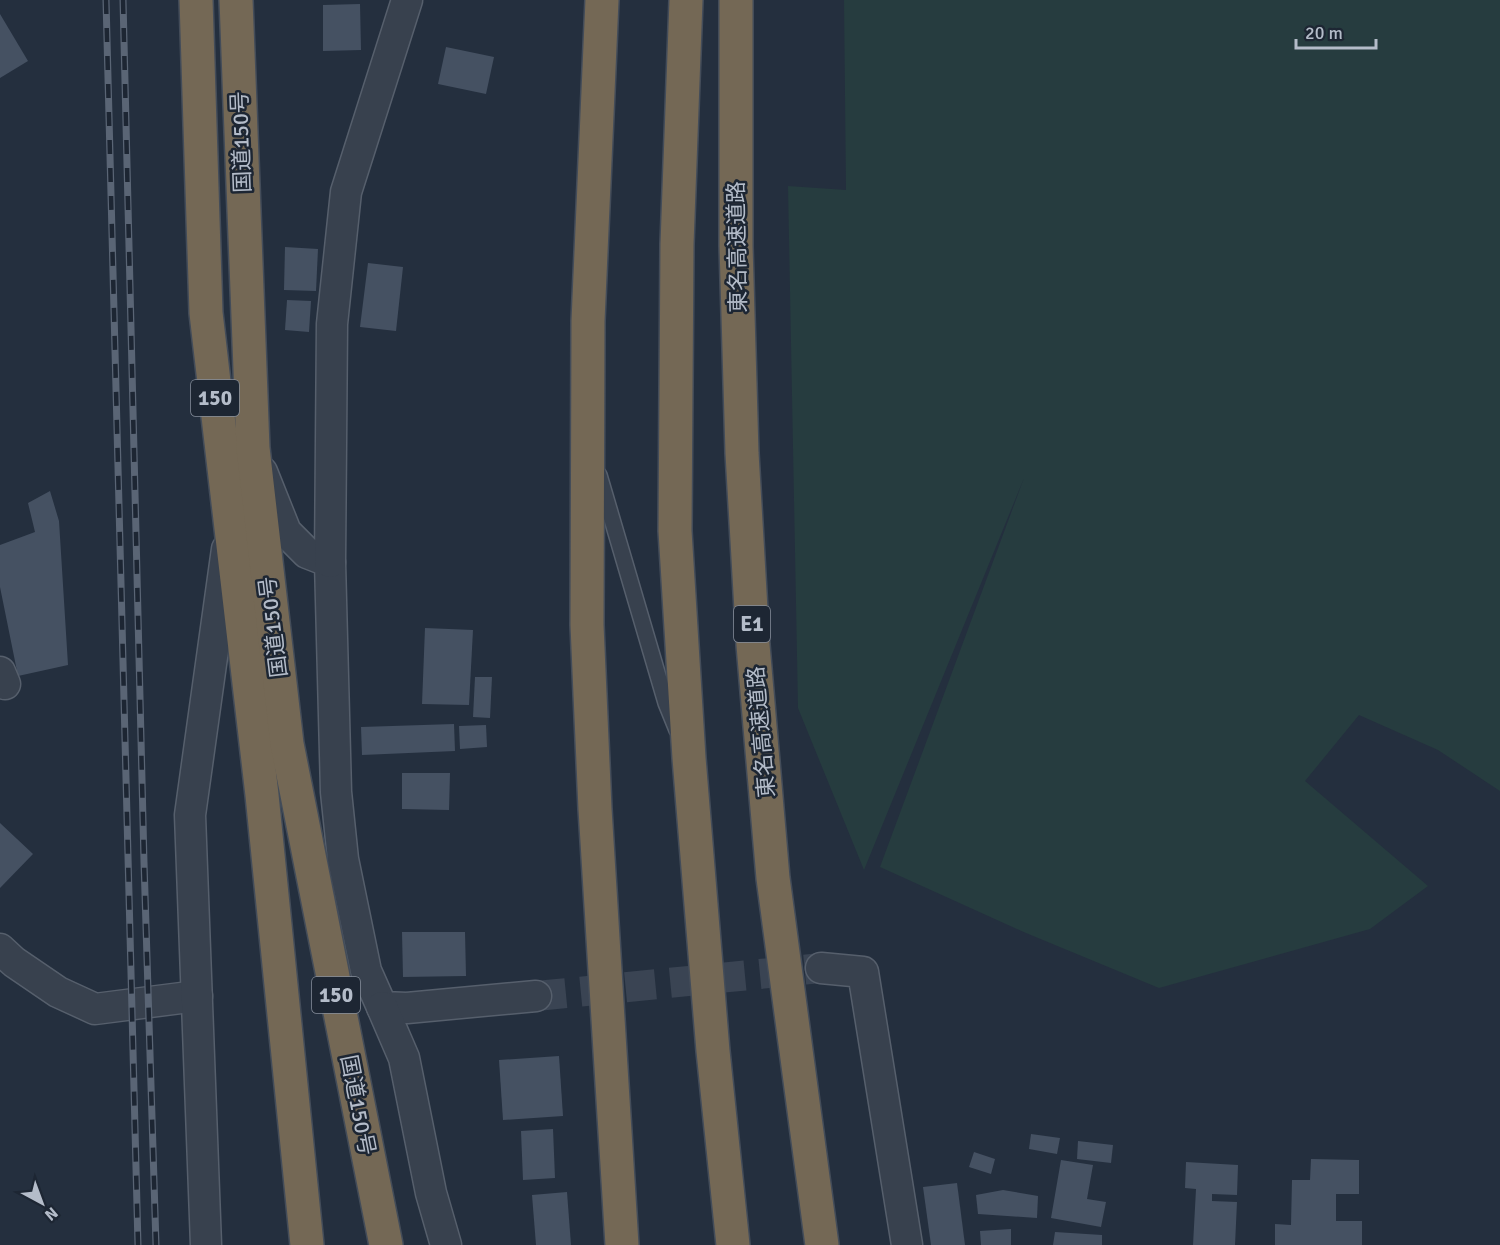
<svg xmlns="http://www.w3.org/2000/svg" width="1500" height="1245" viewBox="0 0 1500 1245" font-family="Signika,'Noto Sans JP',sans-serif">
<rect width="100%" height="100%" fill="#242f3e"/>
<!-- green -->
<polygon fill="#263c3f" points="844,0 1500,0 1500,791 1438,750 1359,715 1305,781 1428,886 1370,929 1159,988 1026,933 880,867 1024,478 864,870 798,708 788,186 846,190"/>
<!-- building -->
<g fill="#455162">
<polygon points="360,4 361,50 323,51 323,5"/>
<polygon points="0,14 28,61 0,78"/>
<polygon points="446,47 494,57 486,94 438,84"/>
<polygon points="285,247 318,249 316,291 284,290"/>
<polygon points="368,263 403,267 396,331 360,327"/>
<polygon points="287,300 311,301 309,332 285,330"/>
<polygon points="50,491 59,521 68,665 18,676 0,587 0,545 35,532 28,503"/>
<polygon points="425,628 473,630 469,705 422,704"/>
<polygon points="475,677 492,677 490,718 473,717"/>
<polygon points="454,724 455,751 362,755 361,727"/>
<polygon points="486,725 487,747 460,749 459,726"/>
<polygon points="402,773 450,773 449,810 402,809"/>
<polygon points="0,823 33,854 0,888"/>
<polygon points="402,932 465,932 466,976 403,977"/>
<polygon points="559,1056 563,1116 503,1120 499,1060"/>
<polygon points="553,1129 555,1178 523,1180 521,1131"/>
<polygon points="1031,1134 1060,1138 1057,1154 1029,1149"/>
<polygon points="1078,1141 1113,1145 1111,1163 1077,1159"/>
<polygon points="974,1152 995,1159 991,1174 969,1167"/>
<polygon points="1311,1159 1359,1160 1359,1194 1336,1194 1336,1221 1362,1221 1362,1245 1275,1245 1275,1224 1291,1225 1292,1180 1310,1180"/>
<polygon points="1061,1160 1093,1165 1087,1199 1106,1202 1101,1227 1051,1218"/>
<polygon points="1186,1162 1238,1165 1237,1195 1212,1194 1212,1201 1237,1202 1235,1245 1193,1245 1196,1189 1185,1188"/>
<polygon points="957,1183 965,1245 931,1245 923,1187"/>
<polygon points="1003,1190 1038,1196 1037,1218 978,1214 976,1195"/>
<polygon points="567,1192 571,1245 536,1245 532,1195"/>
<polygon points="1011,1229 1011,1245 981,1245 980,1231"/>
<polygon points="1055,1232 1102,1235 1102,1245 1053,1245"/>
</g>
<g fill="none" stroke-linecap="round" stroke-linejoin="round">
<!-- street-tunnel -->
<polyline stroke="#3a4453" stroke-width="30" stroke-dasharray="30 15" stroke-linecap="butt" points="536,996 821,968"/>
<!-- lane casing -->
<g stroke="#565f6c" stroke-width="18">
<polyline id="lane" points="599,475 666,703 677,730"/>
</g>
<!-- street casing -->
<g stroke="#565f6c" stroke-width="33">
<g id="street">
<polyline points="262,472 286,532 307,553 330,562 336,792 343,859 366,971 382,1007 407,1008 536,996"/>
<polyline points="330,562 332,324 346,192 407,0"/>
<polyline points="0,672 5,684"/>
<polyline points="0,949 14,962 58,992 95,1009 197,996"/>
<polyline points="821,968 863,972 907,1245"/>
<polyline points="382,1007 404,1058 431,1193 446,1245"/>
<polyline points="206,1245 190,815 227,549"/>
</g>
</g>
<!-- highway casing -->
<g stroke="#434c59" stroke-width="36">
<g id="highway">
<polyline points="196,0 206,313 262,795 307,1245"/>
<polyline points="236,0 253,448 287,744 386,1245"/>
<polyline points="602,0 588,321 587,625 595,809 622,1245"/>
<polyline points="686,0 677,244 675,531 689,758 713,1051 733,1245"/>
<polyline points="736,0 736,246 742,453 753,645 773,878 822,1245"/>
</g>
</g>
<!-- lane -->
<use href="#lane" stroke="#38414e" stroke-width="15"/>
<!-- street -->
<use href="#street" stroke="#38414e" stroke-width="30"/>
<!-- highway -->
<use href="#highway" stroke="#746855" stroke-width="33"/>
<!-- rail casing -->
<g stroke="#5a6575" stroke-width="7">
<g id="rail">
<polyline points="106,0 138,1245"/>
<polyline points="123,0 144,862 156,1245"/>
</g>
</g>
<!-- rail -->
<use href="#rail" stroke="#1d2633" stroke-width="4.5" stroke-dasharray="14" stroke-linecap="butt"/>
</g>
<g text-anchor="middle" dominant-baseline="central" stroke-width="5" stroke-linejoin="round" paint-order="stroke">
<!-- shield labels -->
<g fill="#1d2633" stroke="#878f9c" stroke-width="1.5">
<rect x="191" y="380" width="48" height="36" rx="4.5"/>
<rect x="734" y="606" width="36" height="36" rx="4.5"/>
<rect x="312" y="977" width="48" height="36" rx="4.5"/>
</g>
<g font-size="21" font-weight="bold" fill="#b4bcc9">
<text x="215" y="398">150</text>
<text x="752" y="624">E1</text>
<text x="336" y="995">150</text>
</g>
<!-- street labels -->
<g font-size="22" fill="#b4bcc9" stroke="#1d2633">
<text transform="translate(241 142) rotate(-92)">国道150号</text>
<text transform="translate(737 247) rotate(-91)">東名高速道路</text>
<text transform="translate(273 627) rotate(-97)">国道150号</text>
<text transform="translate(761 732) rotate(-95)">東名高速道路</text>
<text transform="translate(358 1105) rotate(79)">国道150号</text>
</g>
</g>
<!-- north arrow -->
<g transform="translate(42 1203) rotate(139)" stroke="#1d2633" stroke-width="4.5" paint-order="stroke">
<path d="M0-4.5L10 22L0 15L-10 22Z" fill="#b4bcc9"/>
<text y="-9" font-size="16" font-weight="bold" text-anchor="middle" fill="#b4bcc9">N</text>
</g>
<!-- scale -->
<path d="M1296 39v9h80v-9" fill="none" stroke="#b4bcc9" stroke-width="3"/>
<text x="1305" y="39" font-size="18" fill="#b4bcc9" stroke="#1d2633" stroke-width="4.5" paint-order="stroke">20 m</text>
</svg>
